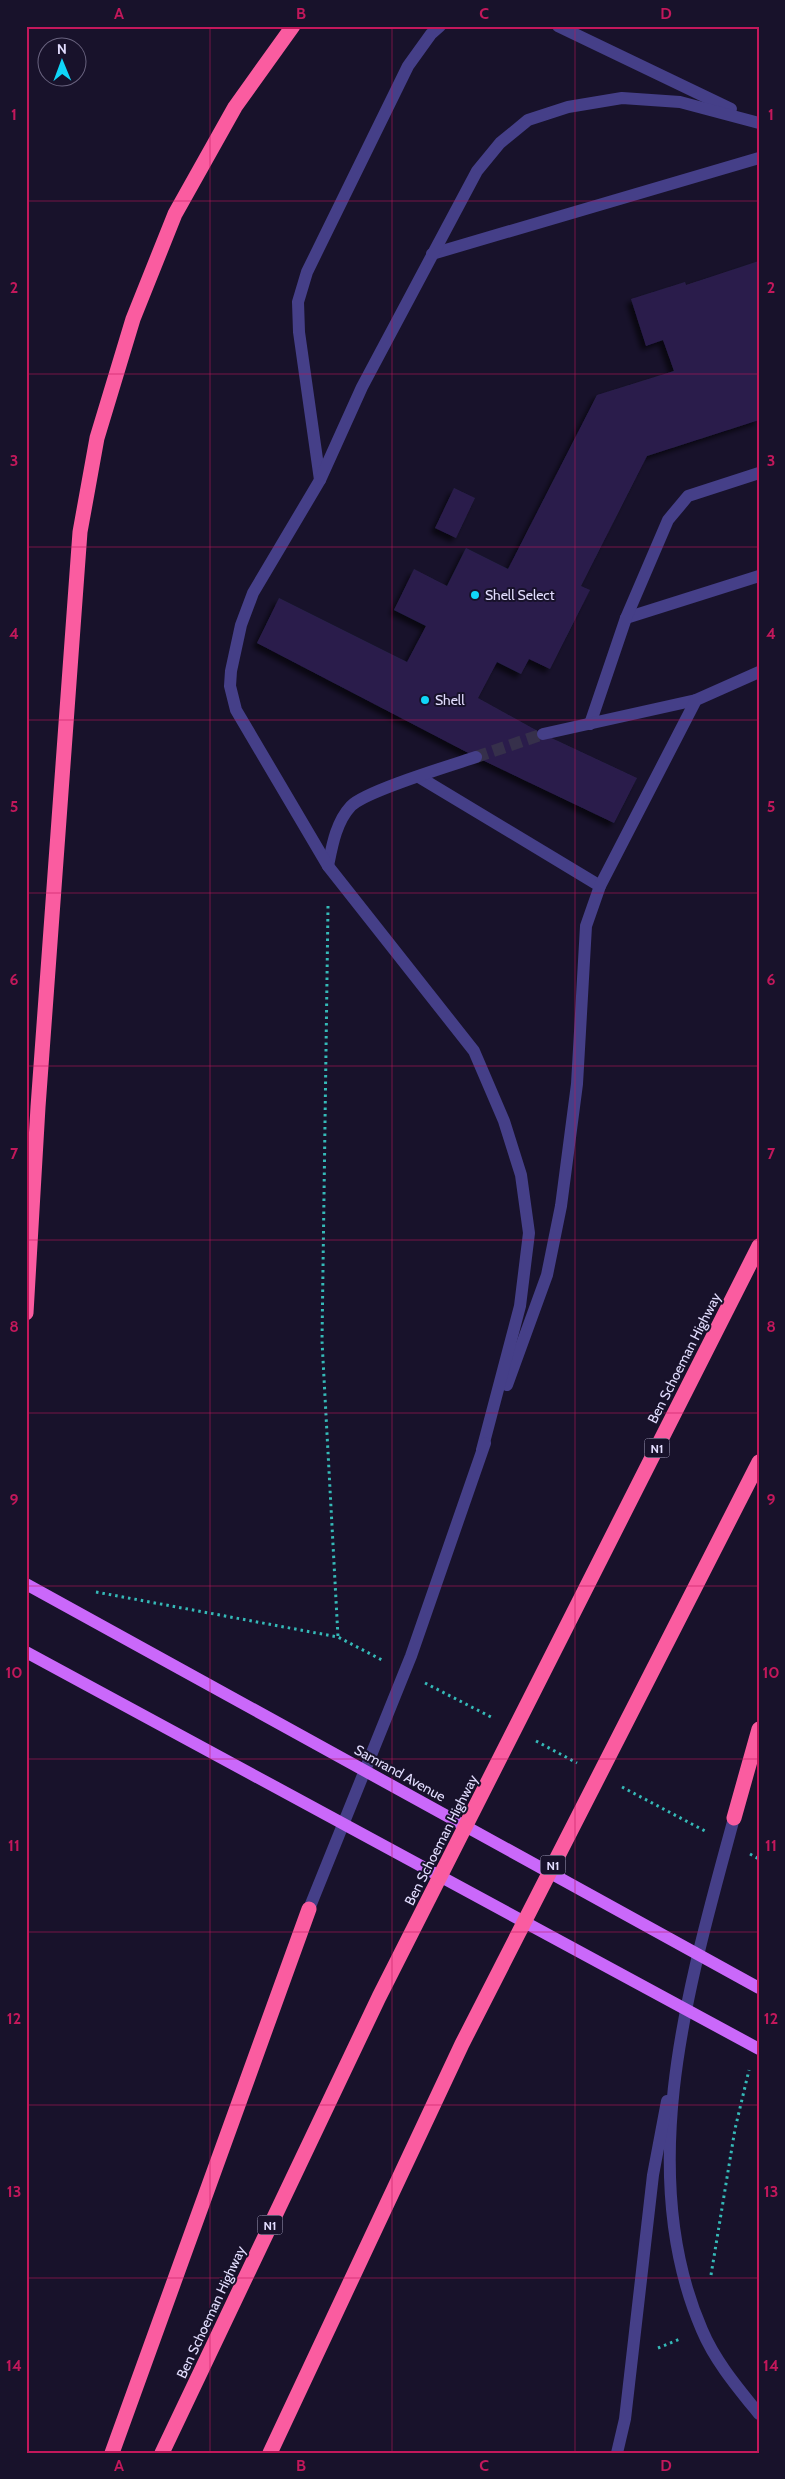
<svg xmlns="http://www.w3.org/2000/svg" width="785" height="2479" viewBox="0 0 785 2479" font-family="Cabin,sans-serif">
<defs>
<filter id="shadow"><feDropShadow dx="-4.5" dy="4.5" stdDeviation="2.5" flood-color="#0009"/></filter>
</defs>
<rect width="100%" height="100%" fill="#18122b"/>
<!-- building -->
<g fill="#2a1f4b" filter="url(#shadow)">
<polygon points="759,261 759,420 647,456 581,586 590,590 550,669 529,659 521,674 497,662 478,698 543,734 637,778 614,823 476,757 257,643 279,598 407,662 426,626 394,610 414,569 447,586 466,548 508,569 597,395 674,371 663,340 646,346 631,299 685,282 686,285"/>
<polygon points="454,488 475,498 456,538 435,528"/>
</g>
<g fill="none" stroke-linecap="round" stroke-linejoin="round">
<!-- minor-tunnel -->
<polyline stroke="#36304b" stroke-width="12" stroke-dasharray="12 6" stroke-linecap="butt" points="476,757 543,734"/>
<!-- path -->
<g stroke="#35bab8" stroke-width="3" stroke-dasharray="2.5 4" stroke-linecap="butt">
<polyline points="328,906 322,1341 338,1637"/>
<polyline points="96,1592 338,1637 382,1660"/>
<polyline points="425,1683 491,1717"/>
<polyline points="536,1741 577,1763"/>
<polyline points="622,1787 705,1831"/>
<polyline points="750,1854 759,1859"/>
<polyline points="711,2275 735,2129 749,2070"/>
<polyline points="658,2348 680,2339"/>
</g>
<!-- minor -->
<g stroke="#453f88" stroke-width="12">
<polyline points="558,26 731,109"/>
<polyline points="432,254 759,158"/>
<polyline points="320,480 299,332 298,302 307,272 408,66 431,34 440,26"/>
<polyline points="626,618 759,576"/>
<polyline points="590,724 626,618 668,520 688,496 759,473"/>
<polyline points="543,734 696,700"/>
<polyline points="419,777 600,886"/>
<path d="M328 866C332 846 336 822 351 806 365 791 452 765 476 757"/>
<polyline points="507,1385 547,1275 561,1206 577,1084 586,926 600,886 696,700 759,672"/>
<polyline points="482,1450 520,1306 529,1233 521,1175 504,1121 474,1051 328,866 236,710 230,686 231,671 241,625 253,593 320,480 362,387 477,171 500,143 528,120 568,107 622,98 680,102 759,123"/>
<path d="M734 1818C691 1978 632 2169 702 2330 715 2361 738 2388 759 2414"/>
<polyline points="309,1909 411,1656 485,1443"/>
<polyline points="617,2453 625,2419 653,2175 667,2101"/>
</g>
<!-- major -->
<g stroke="#ca68fa" stroke-width="12">
<polyline points="26,1584 759,1988"/>
<polyline points="26,1652 759,2049"/>
</g>
<!-- highway -->
<g stroke="#fa5ca0" stroke-width="15">
<polyline points="26,1313 38,1107 80,532 97,438 133,319 175,214 235,107 293,26"/>
<polyline points="734,1818 759,1729"/>
<polyline points="112,2453 309,1909"/>
<polyline points="162,2453 379,1997 759,1246"/>
<polyline points="270,2453 462,2044 759,1462"/>
</g>
</g>
<!-- grid -->
<path fill="none" stroke="#c2185b" stroke-width="1" stroke-opacity="0.55" d="M210 26V2453M392 26V2453M575 26V2453M26 201H759M26 374H759M26 547H759M26 720H759M26 893H759M26 1066H759M26 1240H759M26 1413H759M26 1586H759M26 1759H759M26 1932H759M26 2105H759M26 2278H759"/>
<!-- markers -->
<g fill="#10d6f8" stroke="#18122b" stroke-width="2">
<circle cx="475" cy="595" r="5"/>
<circle cx="425" cy="700" r="5"/>
</g>
<g text-anchor="middle" dominant-baseline="central" stroke-width="4" stroke-linejoin="round" paint-order="stroke">
<!-- shield labels -->
<g fill="#18122b" stroke="#a5a0bf" stroke-width="1">
<rect x="644.5" y="1438.5" width="25" height="19" rx="4"/>
<rect x="540.5" y="1855.5" width="25" height="19" rx="4"/>
<rect x="257.5" y="2215.5" width="25" height="19" rx="4"/>
</g>
<g font-size="12" font-weight="bold" fill="#e2ddfe">
<text x="657" y="1448">N1</text>
<text x="553" y="1865">N1</text>
<text x="270" y="2225">N1</text>
</g>
<!-- poi labels -->
<g font-size="14" fill="#e2ddfe" stroke="#18122b" text-anchor="start">
<text x="485" y="595">Shell Select</text>
<text x="435" y="700">Shell</text>
</g>
<!-- street labels -->
<g font-size="14" fill="#e2ddfe" stroke="#18122b">
<text transform="translate(684 1358) rotate(-63)">Ben Schoeman Highway</text>
<text transform="translate(400 1773) rotate(29)">Samrand Avenue</text>
<text transform="translate(441 1840) rotate(-63)">Ben Schoeman Highway</text>
<text transform="translate(211 2312) rotate(-65)">Ben Schoeman Highway</text>
</g>
</g>
<!-- border -->
<rect width="785" height="2479" fill="none" stroke="#18122b" stroke-width="55"/>
<!-- north arrow -->
<g transform="translate(62 62) rotate(359)"><circle r="24" fill="#18122b" stroke="#69637f"/>
<path d="M0-4L9 19L0 12L-9 19Z" fill="#10d6f8"/>
<text y="-8" font-size="14" font-weight="bold" text-anchor="middle" fill="#e2ddfe">N</text>
</g>
<rect x="28" y="28" width="730" height="2424" fill="none" stroke="#c2185b" stroke-width="2"/>
<g font-size="16" text-anchor="middle" font-weight="bold" fill="#c2185b">
<text x="119" y="19">A</text>
<text x="301" y="19">B</text>
<text x="484" y="19">C</text>
<text x="666" y="19">D</text>
<text x="14" y="120">1</text>
<text x="771" y="120">1</text>
<text x="14" y="293">2</text>
<text x="771" y="293">2</text>
<text x="14" y="466">3</text>
<text x="771" y="466">3</text>
<text x="14" y="639">4</text>
<text x="771" y="639">4</text>
<text x="14" y="812">5</text>
<text x="771" y="812">5</text>
<text x="14" y="985">6</text>
<text x="771" y="985">6</text>
<text x="14" y="1159">7</text>
<text x="771" y="1159">7</text>
<text x="14" y="1332">8</text>
<text x="771" y="1332">8</text>
<text x="14" y="1505">9</text>
<text x="771" y="1505">9</text>
<text x="14" y="1678">10</text>
<text x="771" y="1678">10</text>
<text x="14" y="1851">11</text>
<text x="771" y="1851">11</text>
<text x="14" y="2024">12</text>
<text x="771" y="2024">12</text>
<text x="14" y="2197">13</text>
<text x="771" y="2197">13</text>
<text x="14" y="2371">14</text>
<text x="771" y="2371">14</text>
<text x="119" y="2471">A</text>
<text x="301" y="2471">B</text>
<text x="484" y="2471">C</text>
<text x="666" y="2471">D</text>
</g>
</svg>
